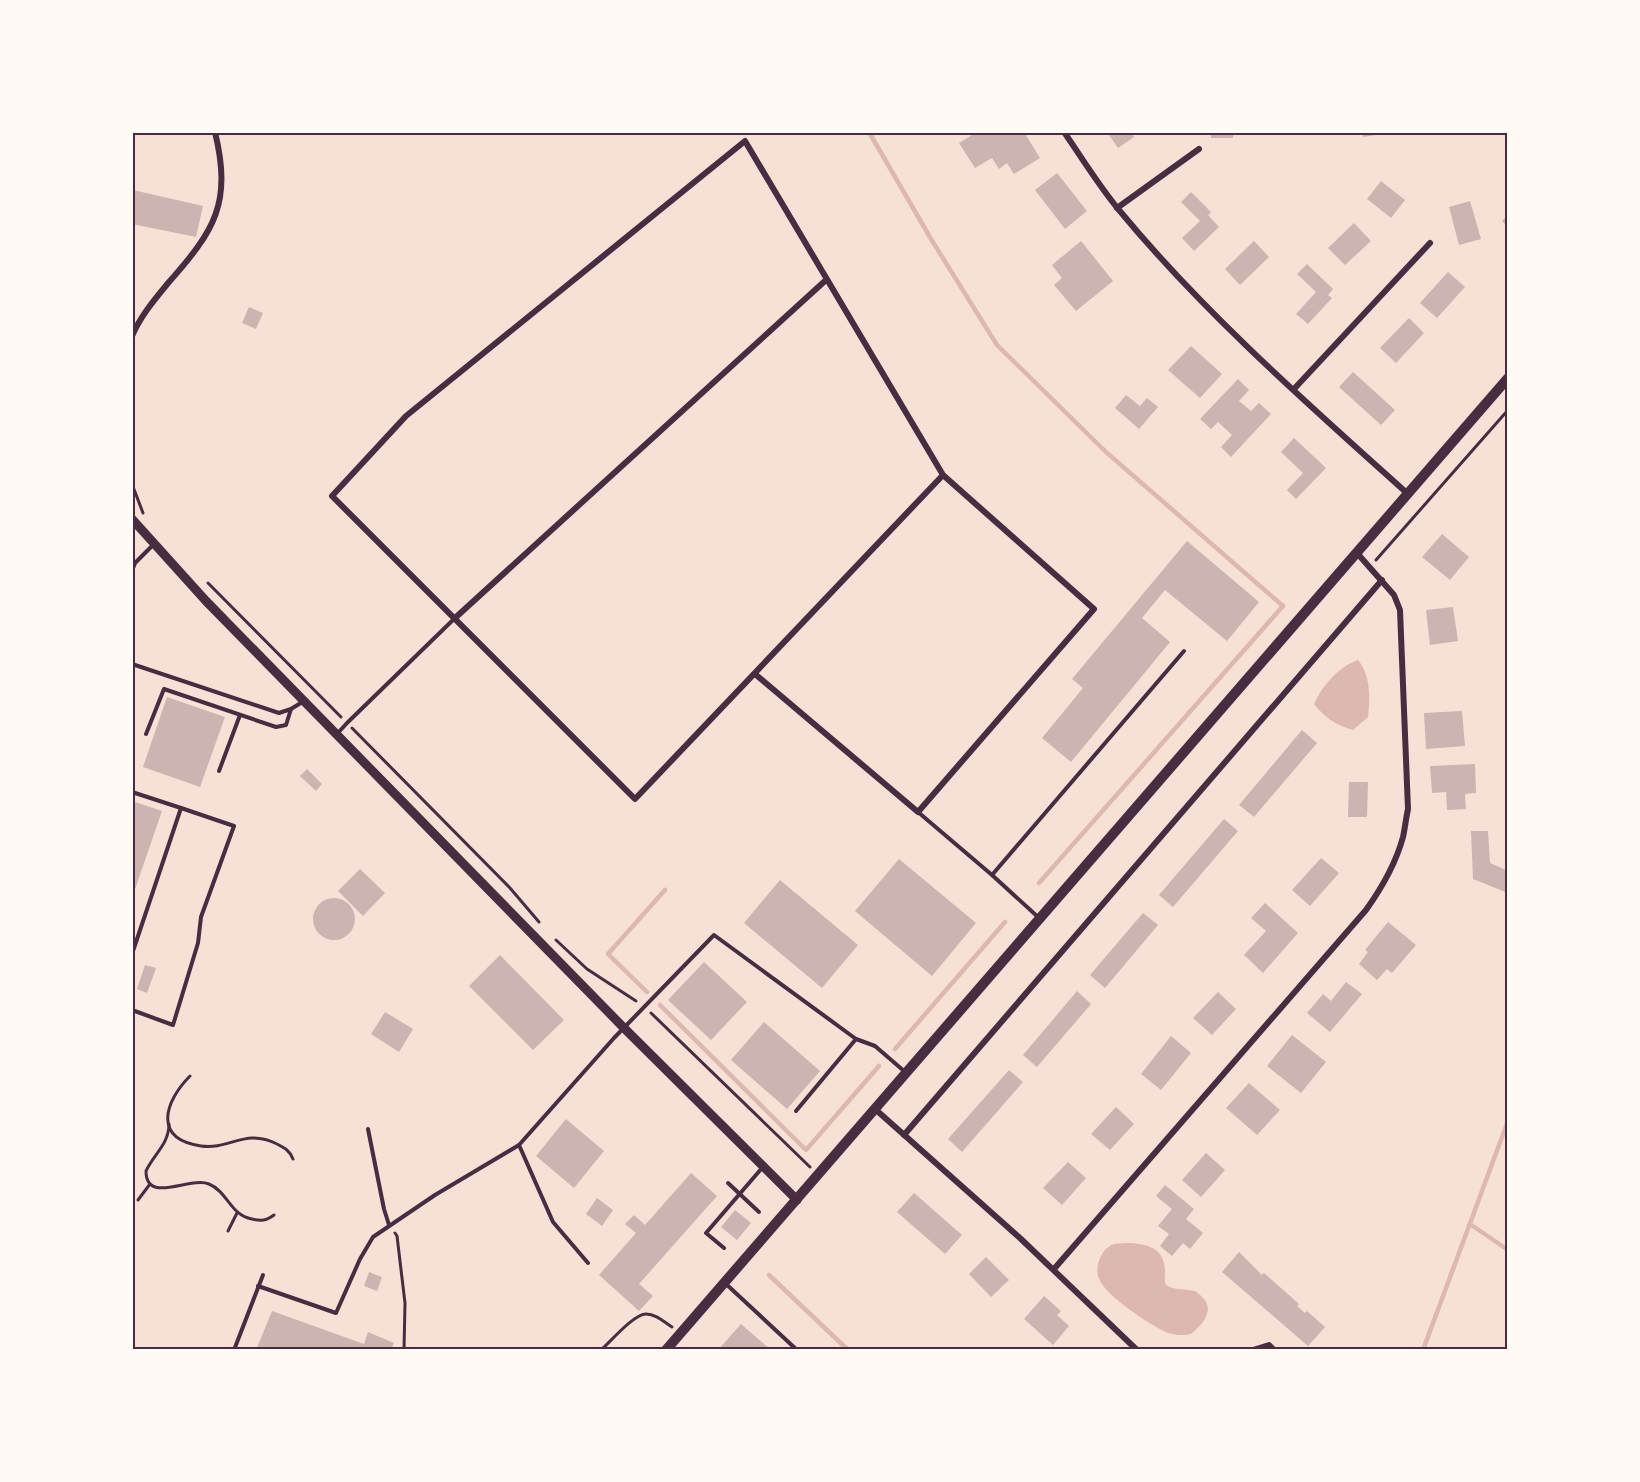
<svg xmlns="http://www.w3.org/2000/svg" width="1640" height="1482" viewBox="0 0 1640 1482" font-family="'Archivo Narrow',sans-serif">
<rect width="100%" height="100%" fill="#f7e1d7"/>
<!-- water -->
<g fill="#dcb8b0">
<path d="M1358 660C1371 676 1370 698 1368 717L1353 730C1336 725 1325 718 1314 704 1322 686 1338 667 1358 660Z"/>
<path d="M1132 1243C1151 1245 1164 1250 1165 1270 1165 1276 1164 1279 1166 1285 1175 1291 1184 1288 1195 1291 1197 1292 1200 1295 1202 1297 1216 1310 1202 1325 1191 1334 1184 1336 1175 1335 1168 1333 1151 1326 1106 1296 1099 1279 1094 1267 1101 1248 1114 1244 1119 1243 1126 1243 1132 1243Z"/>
</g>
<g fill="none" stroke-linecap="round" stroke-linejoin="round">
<!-- stream -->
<g stroke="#dcb8b0" stroke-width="4.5">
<polyline points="869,132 931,239 997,345 1106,452 1283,606 1039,883"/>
<polyline points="647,992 608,954 665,890"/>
<polyline points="660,1005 806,1150 879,1066"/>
<polyline points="895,1049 1005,922"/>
<polyline points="1470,1224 1508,1250"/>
<polyline points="769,1275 848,1350"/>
<polyline points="1423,1350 1508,1121"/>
</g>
</g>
<!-- building -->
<g fill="#ccb4b1">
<polygon points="977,132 1024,132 1040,158 1014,174 1007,163 999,169 992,158 975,168 959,143"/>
<polygon points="1107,132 1131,132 1134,137 1118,148"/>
<rect x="1211" y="132" width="22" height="6"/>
<polygon points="1363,132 1389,132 1389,133 1363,137"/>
<polygon points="1057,173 1087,211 1065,229 1035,190"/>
<polygon points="1381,181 1405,200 1391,218 1367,199"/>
<polygon points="133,190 203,206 196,237 132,224"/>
<polygon points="1191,192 1211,212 1208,215 1219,227 1194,251 1182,238 1200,221 1181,202"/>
<polygon points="1470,201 1481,239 1459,245 1449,207"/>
<polygon points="1508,215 1508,227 1502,221"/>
<polygon points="1354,223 1371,241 1345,265 1328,248"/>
<polygon points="1081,241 1113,281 1076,311 1054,285 1062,278 1052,265"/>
<polygon points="1254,241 1269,257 1240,285 1225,269"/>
<polygon points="1307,264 1333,289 1328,295 1332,298 1308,324 1296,314 1316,292 1297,274"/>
<polygon points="1448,272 1465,287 1437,318 1420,303"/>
<polygon points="249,307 263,313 256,329 242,323"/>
<polygon points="1409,318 1424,333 1396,363 1380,348"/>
<polygon points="1191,346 1222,374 1200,398 1168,370"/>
<polygon points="1353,372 1395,410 1381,425 1339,387"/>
<polygon points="1238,379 1249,390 1239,401 1251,411 1259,403 1271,414 1231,457 1221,447 1232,435 1218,422 1211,429 1200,419"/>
<polygon points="1126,395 1140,406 1147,398 1158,407 1139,429 1115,408"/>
<polygon points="1294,438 1326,468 1296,499 1287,490 1303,473 1281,452"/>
<polygon points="1442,534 1469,557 1450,580 1422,557"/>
<polygon points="1187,541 1259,602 1227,641 1165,590 1142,618 1170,642 1071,762 1042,738 1083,688 1072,679"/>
<polygon points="1453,607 1458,641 1430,645 1426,610"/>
<polygon points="167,697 225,717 200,787 143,767"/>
<polygon points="1462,711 1465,746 1426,749 1424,713"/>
<polygon points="1302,730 1317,743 1254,817 1239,805"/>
<polygon points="1475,764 1476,793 1465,794 1466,809 1447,810 1446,792 1432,793 1430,766"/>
<polygon points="307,769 322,784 316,791 300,776"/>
<polygon points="1349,782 1368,782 1367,817 1348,817"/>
<polygon points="132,801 162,811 132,898"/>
<polygon points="1224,819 1238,831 1173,907 1159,895"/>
<polygon points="1471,831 1488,831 1490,863 1508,871 1508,893 1473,879"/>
<polygon points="1321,858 1339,873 1310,906 1292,890"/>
<polygon points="899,859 976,923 932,976 855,911"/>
<polygon points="360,869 385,893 363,916 338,891"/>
<polygon points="780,880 858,945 822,988 744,923"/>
<circle cx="334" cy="919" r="21"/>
<polygon points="1265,903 1298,933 1263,973 1244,955 1266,931 1251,918"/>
<polygon points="1143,913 1158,925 1105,988 1090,975"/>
<polygon points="1388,922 1416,945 1392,973 1387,969 1377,980 1359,964 1368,952 1365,950"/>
<polygon points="500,955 564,1020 533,1050 469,986"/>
<polygon points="704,962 747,1002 711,1040 668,1000"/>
<polygon points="145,965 156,968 147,993 137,989"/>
<polygon points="1346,982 1362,994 1330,1032 1307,1013 1323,994 1331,1001"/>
<polygon points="1077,991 1091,1004 1037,1067 1023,1055"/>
<polygon points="1218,992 1236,1009 1212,1035 1193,1018"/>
<polygon points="385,1012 413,1029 399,1052 371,1034"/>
<polygon points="764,1022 820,1071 787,1109 731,1060"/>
<polygon points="1292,1035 1326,1062 1301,1093 1267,1066"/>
<polygon points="1171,1036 1191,1053 1161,1090 1141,1074"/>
<polygon points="1009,1070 1023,1082 962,1152 948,1139"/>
<polygon points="1249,1083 1280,1110 1257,1135 1226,1108"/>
<polygon points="1116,1107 1134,1124 1110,1150 1091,1134"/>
<polygon points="566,1119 604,1151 574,1188 536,1156"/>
<polygon points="1206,1153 1225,1170 1201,1197 1182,1180"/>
<polygon points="1068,1162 1086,1178 1062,1205 1043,1188"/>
<polygon points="691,1173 717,1196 639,1284 653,1296 639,1311 599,1275 636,1233 625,1224 634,1215 645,1225"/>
<polygon points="1165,1185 1194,1209 1186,1219 1203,1233 1190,1249 1183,1243 1172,1256 1160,1246 1169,1234 1158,1226 1172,1209 1156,1196"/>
<polygon points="914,1193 962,1235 945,1254 897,1212"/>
<polygon points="597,1198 613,1210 602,1226 586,1214"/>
<polygon points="735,1210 751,1223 737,1240 721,1227"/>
<polygon points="1239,1252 1262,1275 1264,1273 1299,1304 1297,1306 1305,1313 1307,1311 1325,1327 1308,1346 1222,1272"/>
<polygon points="986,1257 1009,1280 991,1297 969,1274"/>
<polygon points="369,1272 382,1277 377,1291 364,1286"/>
<polygon points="1044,1296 1061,1311 1057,1315 1069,1326 1053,1345 1024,1319"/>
<polygon points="272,1311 364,1344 368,1332 394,1343 391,1350 256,1350"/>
<polygon points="741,1324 771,1350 718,1350"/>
</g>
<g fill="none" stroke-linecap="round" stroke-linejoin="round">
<!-- path -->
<g stroke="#4a2c40" stroke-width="3">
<polyline points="132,484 143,513"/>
<polyline points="1376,560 1508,410"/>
<polyline points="208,583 341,717"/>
<polyline points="352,728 510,888 539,922"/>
<polyline points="556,940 587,969 636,1001"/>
<polyline points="651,1013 810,1167"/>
<path d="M190 1076C165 1101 152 1139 201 1146 230 1150 245 1128 277 1144 285 1148 290 1151 293 1159"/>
<path d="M169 1124C169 1144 154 1154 146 1171 146 1205 190 1176 209 1184 228 1192 230 1215 252 1219 261 1221 266 1221 274 1215"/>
<polyline points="138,1200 150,1184"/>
<polyline points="228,1231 237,1213"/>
<polyline points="395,1233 397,1236 405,1303 404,1350"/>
<path d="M601 1350C611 1341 634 1314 646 1314 656 1314 664 1322 672 1327"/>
</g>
<!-- service -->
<g stroke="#4a2c40" stroke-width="4">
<polyline points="132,571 135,563 153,545"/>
<polyline points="132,664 279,713 291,709 304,701"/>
<polyline points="146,734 164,689 276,727 286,725 291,709"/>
<polyline points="337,734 347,723 455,618"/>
<polyline points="219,771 240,715"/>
<polyline points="132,792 181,808 132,954"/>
<polyline points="918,812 992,875 1038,917"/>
<polyline points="992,875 1184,651"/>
<polyline points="132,1010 173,1025 198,943 201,917 234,826 181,808"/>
<polyline points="796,1111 856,1039"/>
<polyline points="368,1129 384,1209 389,1225"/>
<polyline points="728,1183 759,1212"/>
<polyline points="724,1248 706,1233 762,1168"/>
<polyline points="588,1263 553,1222 519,1145 614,1038 714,935 856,1039 875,1046 904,1071"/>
<polyline points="726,1284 797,1350"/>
<polyline points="258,1286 336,1313 360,1259 373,1237 435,1195 519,1145"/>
<polyline points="234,1350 263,1275"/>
</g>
<!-- minor -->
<g stroke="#4a2c40" stroke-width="6">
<path d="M1064 132C1082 158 1099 186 1119 210 1205 314 1308 404 1408 494"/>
<polyline points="1117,208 1199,149"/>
<path d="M132 336C141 315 155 299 169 282 215 230 232 203 215 132"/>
<polyline points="1294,389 1430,243"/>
<polyline points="455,618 826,280"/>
<polyline points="755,674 918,812 1094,609 943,475 745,141 406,416 332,496 635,799 943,475"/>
<polyline points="875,1109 1021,1239 1137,1350"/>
<polyline points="904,1135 1382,580"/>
<path d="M1054 1269 1366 910C1381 889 1396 863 1403 837 1405 828 1406 818 1408 809L1400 610 1394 595 1357 553"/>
<polyline points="1253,1350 1269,1345 1274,1350"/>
</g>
<!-- tertiary -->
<polyline stroke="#4a2c40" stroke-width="9" points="132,519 206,601 624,1028 797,1200"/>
<!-- secondary -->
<polyline stroke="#4a2c40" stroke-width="10" points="666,1350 1508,378"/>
</g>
<!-- border -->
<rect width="1640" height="1482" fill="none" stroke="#fffaf5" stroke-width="267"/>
<rect x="134" y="134" width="1372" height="1214" fill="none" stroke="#4a2c40" stroke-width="2"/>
</svg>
